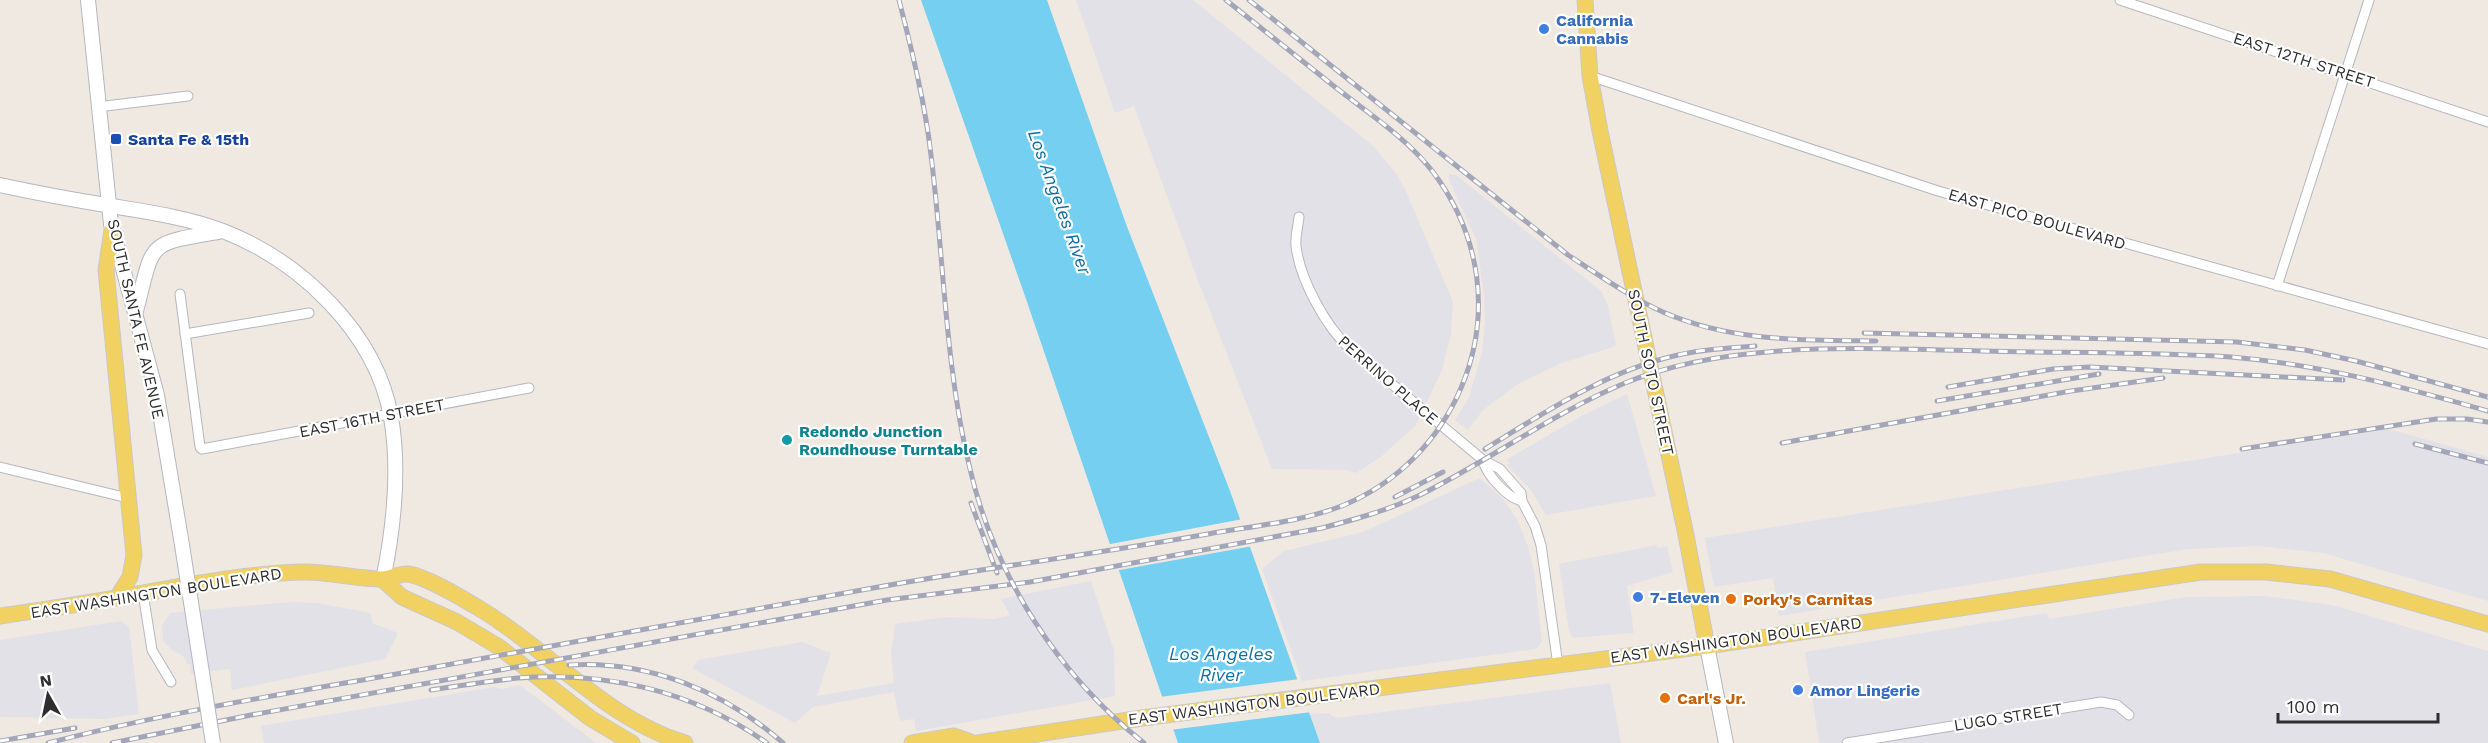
<svg xmlns="http://www.w3.org/2000/svg" width="2488" height="743" viewBox="0 0 2488 743" font-family="'Work Sans',sans-serif">
<rect width="100%" height="100%" fill="#efe9e1"/>
<!-- industrial -->
<g fill="#e3e1e8">
<polygon points="1076,0 1193,0 1373,146 1396,173 1405,189 1453,302 1451,334 1442,370 1416,425 1382,456 1356,473 1347,470 1272,469 1197,278 1134,106 1115,113"/>
<polygon points="1449,174 1456,175 1601,291 1608,306 1616,346 1559,364 1518,384 1483,410 1468,430 1455,420 1469,397 1482,353 1485,323 1484,295 1476,239 1449,180"/>
<polygon points="1627,394 1656,496 1546,515 1531,490 1507,465 1510,463 1506,460 1583,415"/>
<polygon points="2389,429 2488,457 2488,601 2323,553 2259,546 2188,549 1779,616 1773,578 1714,587 1705,538"/>
<polygon points="1480,478 1503,499 1517,519 1528,546 1534,571 1542,642 1536,649 1302,681 1262,569 1284,551 1363,532"/>
<polygon points="1657,545 1657,548 1667,546 1673,572 1627,586 1634,633 1573,638 1569,631 1559,564"/>
<polygon points="1091,581 1114,650 1115,696 916,731 914,719 900,721 894,692 813,707 795,723 692,668 698,660 802,642 831,653 817,696 894,683 891,654 895,624 948,617 995,619 1010,615 1001,599"/>
<polygon points="2265,596 2332,605 2488,651 2488,743 1819,743 1805,652 2047,613 2049,619 2186,597"/>
<polygon points="289,602 317,603 371,613 372,623 398,633 385,659 232,690 230,669 191,674 190,664 187,664 184,657 172,650 163,641 162,625 170,613"/>
<polygon points="121,621 129,627 139,714 105,719 0,717 0,640"/>
<polygon points="1610,683 1621,743 1319,743 1310,714 1328,713 1336,718"/>
<polygon points="520,685 596,743 264,743 261,726 494,687 502,689"/>
</g>
<!-- water -->
<polygon fill="#75cff0" points="921,0 1047,0 1126,224 1230,491 1320,743 1178,743 1026,299"/>
<!-- pier -->
<g fill="#efe9e1">
<polygon points="1243,519 1253,546 1114,571 1105,545"/>
<polygon points="1300,679 1312,712 1170,730 1159,697"/>
</g>
<g fill="none" stroke-linecap="round" stroke-linejoin="round">
<!-- street casing -->
<g stroke="#b4b7c1" stroke-width="11">
<g id="street">
<polyline points="2120,0 2488,122"/>
<polyline points="1590,76 1938,191 2488,344"/>
<polyline points="97,107 188,96"/>
<path d="M1299 217C1298 227 1295 237 1296 246 1300 280 1326 327 1351 350L1483 460 1500 469 1521 493 1522 501 1535 526 1541 545 1558 665"/>
<polyline points="2277,286 2369,0"/>
<polyline points="180,294 200,447 202,449 529,388"/>
<polyline points="185,334 309,313"/>
<path d="M1483 460C1486 474 1507 498 1522 501"/>
<polyline points="0,467 128,498"/>
<polyline points="143,593 152,650 171,682"/>
<polyline points="1847,743 2101,702 2117,705 2129,715"/>
</g>
</g>
<!-- secondary casing -->
<g stroke="#b4b7c1" stroke-width="16">
<g id="secondary">
<polyline points="88,0 111,224 157,395 182,545"/>
<path d="M0 185C37 193 75 200 112 206 149 212 189 218 223 231 300 261 376 332 391 417 400 470 394 527 383 580"/>
<path d="M136 311C154 242 145 244 218 232"/>
<polyline points="1707,646 1726,743"/>
</g>
</g>
<!-- primary casing -->
<g stroke="#c9c9c9" stroke-width="17">
<g id="primary">
<polyline points="1585,0 1590,76 1600,131 1686,535 1707,646"/>
<polyline points="112,230 106,270 134,555 130,577 117,598"/>
<polyline points="383,580 402,597 457,622 499,647 590,718 632,743"/>
<path d="M0 616C48 609 96 602 143 593 195 584 248 574 300 572 328 571 355 579 382 579 390 579 400 573 408 574 427 577 460 597 477 607 548 649 605 719 685 743"/>
<polyline points="912,743 954,736 973,743"/>
<polyline points="978,743 1142,718 1707,646 2201,572 2266,572 2330,579 2488,624"/>
</g>
</g>
<!-- street -->
<use href="#street" stroke="#fff" stroke-width="9"/>
<!-- secondary -->
<use href="#secondary" stroke="#fff" stroke-width="14"/>
<!-- primary -->
<use href="#primary" stroke="#f2d163" stroke-width="15"/>
<!-- rail casing -->
<g stroke="#a3a6b8" stroke-width="5">
<g id="rail">
<path d="M899 0C912 51 925 103 931 155 944 259 945 367 970 469 995 576 1058 675 1144 743"/>
<path d="M1249 0 1568 255C1599 275 1630 297 1663 312 1731 342 1804 340 1876 341"/>
<polyline points="1864,333 2237,342 2305,350 2356,361 2488,397"/>
<polyline points="1948,387 2053,369 2090,367 2343,380"/>
<polyline points="1937,401 2099,374"/>
<polyline points="1782,443 2071,391 2163,378"/>
<polyline points="2415,444 2488,463"/>
<path d="M1485 449C1547 411 1606 371 1678 355 1703 349 1729 348 1755 346"/>
<polyline points="2242,449 2436,419 2467,419 2488,422"/>
<polyline points="1395,497 1443,472"/>
<polyline points="971,503 997,573"/>
<path d="M569 665C648 660 724 691 783 743"/>
<path d="M431 690C459 686 489 681 518 678 607 671 693 691 767 743"/>
<polyline points="0,741 75,728"/>
<path d="M48 743C161 714 277 695 391 675 552 646 712 617 873 588 984 568 1096 554 1208 534 1252 526 1302 522 1344 505 1397 483 1439 440 1461 388 1492 315 1481 236 1433 172 1407 138 1368 113 1335 87 1299 58 1262 29 1226 0"/>
<path d="M112 743 251 715 887 600 1030 582 1322 528C1356 519 1389 510 1420 495 1490 460 1553 413 1625 383 1732 339 1870 349 1983 351 2066 353 2148 352 2231 357 2319 364 2403 387 2488 411"/>
</g>
</g>
<!-- rail -->
<use href="#rail" stroke="#fff" stroke-width="3" stroke-dasharray="9" stroke-linecap="butt"/>
<!-- secondary-bridge casing -->
<g stroke="#b4b7c1" stroke-width="16" stroke-linecap="butt">
<polyline id="secondary-bridge" points="182,545 213,743"/>
</g>
<!-- secondary-bridge -->
<use href="#secondary-bridge" stroke="#fff" stroke-width="14"/>
</g>
<!-- markers -->
<g fill="#3f7fe0" stroke="#fff" stroke-width="2">
<circle cx="1544" cy="29" r="6"/>
<circle cx="1638" cy="597" r="6"/>
<circle cx="1798" cy="690" r="6"/>
</g>
<rect fill="#1a4fb4" stroke="#fff" stroke-width="2" x="110" y="133" width="12" height="12" rx="3"/>
<circle fill="#0f9aa8" stroke="#fff" stroke-width="2" cx="787" cy="440" r="6"/>
<g fill="#e8710a" stroke="#fff" stroke-width="2">
<circle cx="1731" cy="599" r="6"/>
<circle cx="1665" cy="698" r="6"/>
</g>
<g text-anchor="middle" dominant-baseline="central" stroke-width="4.5" stroke-linejoin="round" paint-order="stroke">
<!-- shop labels -->
<g font-size="16" font-weight="bold" fill="#366cbe" stroke="#fff" text-anchor="start">
<text x="1556" y="20">California<tspan x="1556" dy="18">Cannabis</tspan></text>
<text x="1650" y="597">7-Eleven</text>
<text x="1810" y="690">Amor Lingerie</text>
</g>
<!-- street labels -->
<g font-size="16" fill="#2e2e2e" stroke="#fff">
<text transform="translate(2304 60) rotate(18)">EAST 12TH STREET</text>
<text transform="translate(2037 219) rotate(16)">EAST PICO BOULEVARD</text>
<text transform="translate(136 319) rotate(77)">SOUTH SANTA FE AVENUE</text>
<text transform="translate(1651 372) rotate(78)">SOUTH SOTO STREET</text>
<text transform="translate(1388 380) rotate(41)">PERRINO PLACE</text>
<text transform="translate(372 418) rotate(-11)">EAST 16TH STREET</text>
<text transform="translate(156 593) rotate(-9)">EAST WASHINGTON BOULEVARD</text>
<text transform="translate(1736 640) rotate(-8)">EAST WASHINGTON BOULEVARD</text>
<text transform="translate(1254 704) rotate(-7)">EAST WASHINGTON BOULEVARD</text>
<text transform="translate(2008 717) rotate(-9)">LUGO STREET</text>
</g>
<!-- transit labels -->
<g font-size="16" font-weight="bold" fill="#164399" stroke="#fff" text-anchor="start">
<text x="128" y="139">Santa Fe &amp; 15th</text>
</g>
<!-- culture labels -->
<g font-size="16" font-weight="bold" fill="#0d838f" stroke="#fff" text-anchor="start">
<text x="799" y="431">Redondo Junction<tspan x="799" dy="18">Roundhouse Turntable</tspan></text>
</g>
<!-- food labels -->
<g font-size="16" font-weight="bold" fill="#c56008" stroke="#fff" text-anchor="start">
<text x="1743" y="599">Porky's Carnitas</text>
<text x="1677" y="698">Carl's Jr.</text>
</g>
<!-- water labels -->
<g font-size="18" font-style="italic" fill="#0d6fa3" stroke="#fff">
<text transform="translate(1060 202) rotate(70)">Los Angeles River</text>
<text x="1221" y="653">Los Angeles<tspan x="1221" dy="21">River</tspan></text>
</g>
</g>
<!-- north arrow -->
<g transform="translate(48 695) rotate(351)" stroke="#ffffff" stroke-width="4.5" paint-order="stroke">
<path d="M0-4.5L10 22L0 15L-10 22Z" fill="#2e2e2e"/>
<text y="-9" font-size="16" font-weight="bold" text-anchor="middle" fill="#2e2e2e">N</text>
</g>
<!-- scale -->
<path d="M2278 713v9h160v-9" fill="none" stroke="#2e2e2e" stroke-width="3"/>
<text x="2287" y="713" font-size="18" fill="#2e2e2e" stroke="#ffffff" stroke-width="4.5" paint-order="stroke">100 m</text>
</svg>
